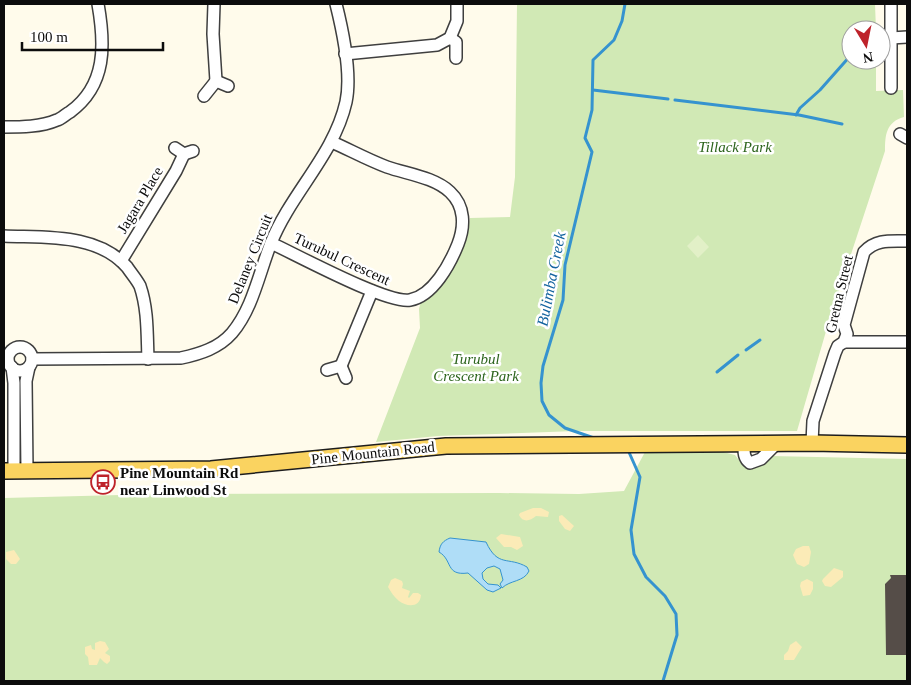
<svg xmlns="http://www.w3.org/2000/svg" width="911" height="685" viewBox="0 0 911 685" font-family="Georgia,serif">
<rect width="100%" height="100%" fill="#fffbeb"/>
<!-- green -->
<g fill="#d1e9b5">
<path d="M517 4H875L876 30H851V60H876V91L903 90 904 117C886 122 885 135 885 151L829 321 797 431H576L438 436 376 442 420 328 419 309 421 301 430 296 439 288 467 239 470 218 510 217 515 177Z"/>
<polygon points="719,451 735,455 743,465 750,469 758,467 772,456 907,459 907,681 4,681 4,498 159,494 499,493 579,494 624,491 645,452"/>
</g>
<!-- sand -->
<g fill="#fbebb7">
<path d="M533 508H541L549 512 548 517 536 516C530 521 523 523 519 515L520 513Z"/>
<polygon points="562,515 574,526 570,531 565,529 559,521 559,516"/>
<polygon points="501,534 520,537 523,546 517,550 511,547 504,547 496,538"/>
<polygon points="803,546 809,546 811,552 809,564 804,567 797,564 793,555 796,549"/>
<polygon points="14,550 20,559 16,564 11,564 6,559 6,552"/>
<polygon points="834,568 843,571 843,577 831,587 825,586 822,581 823,579"/>
<path d="M395 578 402 581 403 584 402 588 410 591 408 597 409 598 413 593H418L421 595C420 608 407 607 399 601 394 597 391 592 388 587L391 580Z"/>
<polygon points="807,579 813,582 813,589 810,595 803,596 800,586 801,582"/>
<polygon points="100,641 105,642 109,649 105,653 110,656 110,661 107,664 104,662 100,658 97,665 89,665 88,657 85,654 85,647 91,645 92,649 95,650 95,643"/>
<polygon points="796,641 802,647 794,660 784,660 784,655 788,651 790,645"/>
</g>
<!-- pitch -->
<polygon fill="#e2f0c7" points="698,235 709,247 698,258 687,246"/>
<!-- water -->
<path fill="#afddf7" stroke="#3593cf" d="M450 538 486 542C498 568 508 556 527 567L529 571C524 582 510 580 502 588L500 584 503 580 500 569 494 566 487 568 482 573 483 579 488 584 498 585 501 588 493 592 487 590 468 573C445 576 453 560 439 552 440 544 443 541 450 538Z"/>
<g fill="none" stroke-linecap="round" stroke-linejoin="round">
<!-- stream -->
<g stroke="#3593cf" stroke-width="3">
<polyline points="593,90 668,99"/>
<polyline points="675,100 799,115 842,124"/>
<polyline points="796,115 800,108 820,90 851,55"/>
<polyline points="746,350 760,340"/>
<polyline points="717,372 738,355"/>
<polyline points="594,438 565,428 549,415 542,401 541,383 543,366 563,300 565,265 592,152 585,138 592,110 593,60 614,40 622,21 625,4"/>
<polyline points="626,449 628,450 640,477 631,530 634,554 646,577 665,596 676,614 677,635 663,681"/>
</g>
</g>
<!-- building -->
<polygon fill="#554d48" points="890,575 907,575 907,655 886,655 885,584 891,578"/>
<g fill="none" stroke-linecap="round" stroke-linejoin="round">
<!-- minor casing -->
<g stroke="#3f3f3f" stroke-width="14">
<g id="minor">
<polyline points="214,4 213,34 216,81"/>
<polyline points="891,4 891,88"/>
<polyline points="450,38 456,42 456,58"/>
<polyline points="891,38 907,37"/>
<polyline points="345,54 437,45 450,38 457,21 457,4"/>
<polyline points="204,96 216,81 228,86"/>
<path d="M4 127C21 127 41 127 57 120 61 119 66 114 70 112 107 85 105 44 98 4"/>
<polyline points="900,134 907,138"/>
<polyline points="175,148 184,154 193,151"/>
<path d="M4 236C45 238 97 233 127 267 131 273 137 280 140 286 148 309 147 335 148 359"/>
<path d="M271 243C297 255 387 304 410 300 433 296 450 264 458 244 465 226 465 206 450 192 434 177 407 174 387 167 368 160 350 150 332 142"/>
<polyline points="121,261 176,171 184,154"/>
<polyline points="844,342 907,342"/>
<circle cx="20" cy="359" r="12"/>
<path d="M32 359 181 358C200 354 219 348 232 333 253 308 259 273 271 243 291 193 334 155 346 102 352 74 343 32 336 4"/>
<polyline points="341,366 372,291"/>
<polyline points="12,367 14,383 14,471"/>
<polyline points="327,370 341,366 346,378"/>
<path d="M744 443C744 451 743 458 750 463L761 459 777 443"/>
<path d="M812 443 813 421 835 353 838 346 844 342 847 334 844 325 864 252C876 239 890 241 907 241"/>
<polyline points="27,471 26,381 29,367"/>
</g>
</g>
<!-- major casing -->
<g stroke="#1d1d1d" stroke-width="18">
<polyline id="major" points="4,471 211,469 446,446 812,443 907,445"/>
</g>
<!-- minor -->
<use href="#minor" stroke="#fff" stroke-width="11"/>
<!-- major -->
<use href="#major" stroke="#fad360" stroke-width="15"/>
</g>
<!-- icons -->
<defs>
<g id="bus-ring" transform="scale(1.25)"><circle r="9.5" fill="#fff" stroke="#be232b" stroke-width="1.5"/><path d="M-5-6H5V4H4V6H2V4H-2V6H-4V4H-5ZM-3.5-4V0h7V-4ZM-3.5 1.2v1.5H-2V1.2ZM2 1.2v1.5H3.5V1.2Z" fill="#be232b"/></g>
</defs>
<g fill-rule="evenodd">
<use href="#bus-ring" x="103" y="482"/>
</g>
<g text-anchor="middle" dominant-baseline="central" stroke-width="5" stroke-linejoin="round" paint-order="stroke">
<!-- park labels -->
<g font-size="15" font-style="italic" fill="#2c641c" stroke="#fff">
<text x="735" y="147">Tillack Park</text>
<text x="476" y="359">Turubul<tspan x="476" dy="17">Crescent Park</tspan></text>
</g>
<!-- street labels -->
<g font-size="15" fill="#0c0c0c" stroke="#fff">
<text transform="translate(140 200) rotate(-59)">Jagara Place</text>
<text transform="translate(250 259) rotate(-68)">Delaney Circuit</text>
<text transform="translate(342 259) rotate(25)">Turubul Crescent</text>
<text transform="translate(839 294) rotate(-77)">Gretna Street</text>
<text transform="translate(373 453) rotate(-6)">Pine Mountain Road</text>
</g>
<!-- poi labels -->
<g font-size="15" font-weight="bold" fill="#0c0c0c" stroke="#fff" text-anchor="start">
<text x="120" y="473">Pine Mountain Rd<tspan x="120" dy="17">near Linwood St</tspan></text>
</g>
<!-- water labels -->
<g font-size="16" font-style="italic" fill="#14649f" stroke="#fff">
<text transform="translate(551 279) rotate(-79)">Bulimba Creek</text>
</g>
</g>
<!-- border -->
<rect width="911" height="685" fill="none" stroke="#0c0c0c" stroke-width="10"/>
<!-- north arrow -->
<g transform="translate(866 45) rotate(170)"><circle r="24" fill="#ffffff" stroke="#9e9e9e"/>
<path d="M0-4L9 19L0 12L-9 19Z" fill="#be232b"/>
<text y="-8" font-size="14" font-weight="bold" text-anchor="middle" fill="#0c0c0c">N</text>
</g>
<!-- scale -->
<path d="M22 42v8h141v-8" fill="none" stroke="#0c0c0c" stroke-width="2.5"/>
<text x="30" y="42" font-size="15" fill="#0c0c0c" stroke="#ffffff" stroke-width="4" paint-order="stroke">100 m</text>
</svg>
